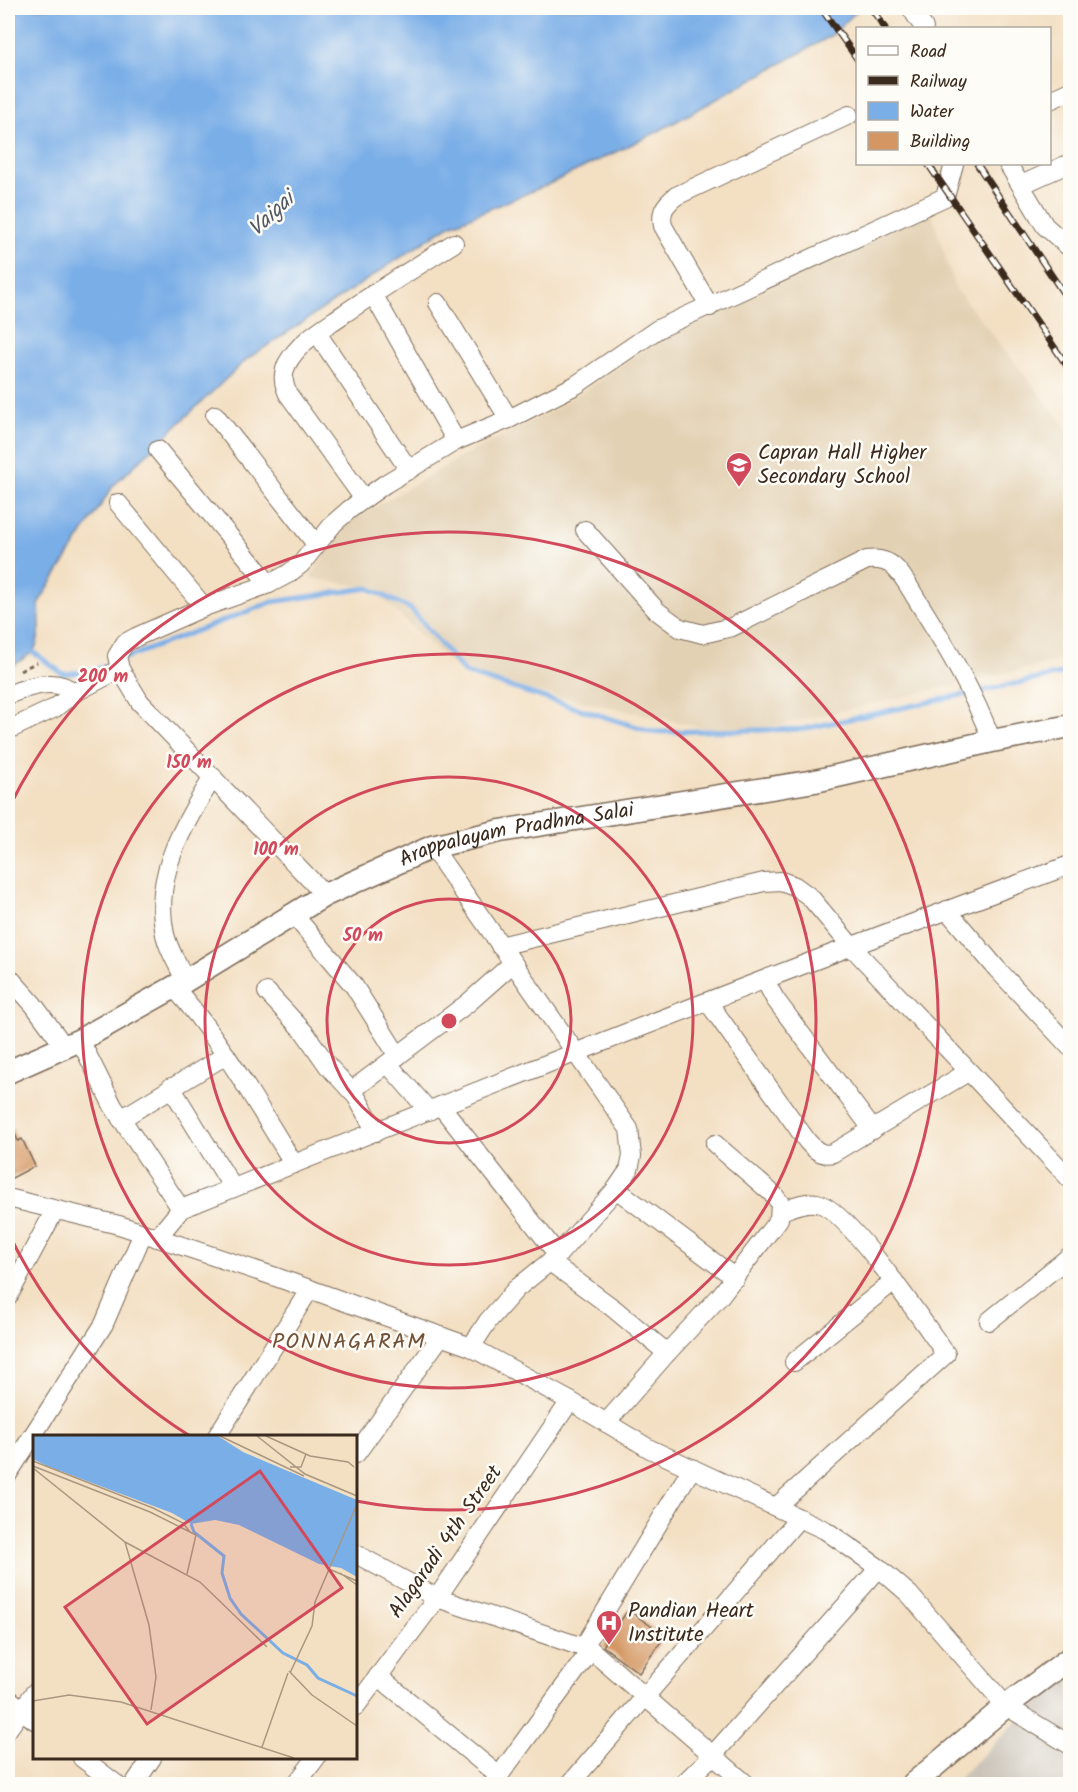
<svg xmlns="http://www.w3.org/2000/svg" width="1078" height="1792" viewBox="0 0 1078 1792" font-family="Kalam,sans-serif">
<rect width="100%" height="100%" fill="#fdfcf7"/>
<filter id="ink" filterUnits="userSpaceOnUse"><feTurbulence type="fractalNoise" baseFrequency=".0167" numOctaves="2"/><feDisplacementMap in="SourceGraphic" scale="12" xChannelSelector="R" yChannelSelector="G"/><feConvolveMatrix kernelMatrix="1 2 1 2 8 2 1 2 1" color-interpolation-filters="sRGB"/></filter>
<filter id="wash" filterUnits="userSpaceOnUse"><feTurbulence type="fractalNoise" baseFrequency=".008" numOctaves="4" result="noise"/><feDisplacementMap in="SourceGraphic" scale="24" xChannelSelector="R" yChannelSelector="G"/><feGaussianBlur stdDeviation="1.35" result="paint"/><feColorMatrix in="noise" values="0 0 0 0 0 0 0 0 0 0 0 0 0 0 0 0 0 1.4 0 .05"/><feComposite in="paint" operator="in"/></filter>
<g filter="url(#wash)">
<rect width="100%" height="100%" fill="#f3dfc2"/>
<!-- built -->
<polygon fill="#e3d1b4" points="931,211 955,288 1070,432 1070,658 737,735 464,676 371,588 310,578 342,526 474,450 556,409 657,341"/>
<!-- industrial -->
<polygon fill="#cac3b8" points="1070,1677 1070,1784 953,1784 1028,1710"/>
<!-- water -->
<polygon fill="#7aaee7" stroke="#5a6c82" stroke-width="1.5" points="8,8 860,8 831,36 655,133 547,185 448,226 247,359 113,486 39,602 40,627 37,644 33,652 8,669"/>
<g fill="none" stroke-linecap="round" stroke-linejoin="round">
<!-- stream -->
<polyline stroke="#7aaee7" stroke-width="5" points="33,652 63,674 92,671 272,602 368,588 411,609 465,673 653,732 803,729 1070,672"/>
</g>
<g id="blocks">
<!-- building -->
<g fill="#d49662">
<polygon points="8,1119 18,1141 22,1139 35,1166 8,1180"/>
<polygon points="628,1610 665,1636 639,1673 603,1646"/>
</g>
</g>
</g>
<g filter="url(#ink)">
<use href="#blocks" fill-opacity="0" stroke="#7b6957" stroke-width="1.5"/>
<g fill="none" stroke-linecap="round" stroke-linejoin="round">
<!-- minor casing -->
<g stroke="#7b6957" stroke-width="20">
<g id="minor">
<polyline points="911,8 924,28"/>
<polyline points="1050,100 1070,91"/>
<polyline points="1008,164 1045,226 1070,248"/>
<polyline points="1021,185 1070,163"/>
<polyline points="373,294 456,441"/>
<polyline points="438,303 509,419"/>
<path d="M710 307 663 226C660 211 665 205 676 196L849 115"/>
<polyline points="317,333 409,470"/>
<polyline points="215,415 316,544"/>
<polyline points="158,450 269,584"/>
<path d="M364 499 288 394C283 383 282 375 287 364 299 341 325 327 345 313 381 289 417 266 454 243"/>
<polyline points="118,503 204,607"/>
<path d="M585 530 657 611 680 628 703 634 732 627 867 560C876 559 885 559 893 566 904 575 911 591 919 603 948 649 973 691 992 741"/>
<path d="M8 695C27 687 57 676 74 693"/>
<polyline points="8,730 55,708 74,693 120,669"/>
<polyline points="432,847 629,1129 632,1156 629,1170 616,1189 558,1255 516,1289 488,1321 471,1347"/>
<polyline points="325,895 140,702 120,669 117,656 125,643 136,637 204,607 269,584 288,574 301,564 334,523 350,509 385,484 456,441 509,419 576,385 658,329 945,197 954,164"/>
<polyline points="947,910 997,969 1070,1047"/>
<polyline points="293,914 354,986 398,1056"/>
<polyline points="500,946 764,882 781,881 795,886 810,897 852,947 1070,1179"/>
<polyline points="8,976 33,1004 64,1046"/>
<polyline points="765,980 775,999 873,1130"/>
<path d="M185 981C178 964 166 946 164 929 154 872 185 823 213 777"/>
<path d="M173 986C221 1040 256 1103 294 1164"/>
<polyline points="267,992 305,1033 328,1066 356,1096 376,1132"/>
<path d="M708 1002 807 1141C815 1150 821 1156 833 1153L968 1072"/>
<polyline points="80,1040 113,1106 181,1209"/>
<polyline points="388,1064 429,1111"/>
<polyline points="171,1087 233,1188"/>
<polyline points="351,1091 468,1003 512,964"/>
<polyline points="441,1106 558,1255"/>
<polyline points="121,1119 226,1055"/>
<polyline points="616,1189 735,1278"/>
<polyline points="8,1198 119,1225 273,1276 471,1347 570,1401 650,1449 825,1530 879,1568 909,1594 1006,1706 1070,1745"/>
<path d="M157 1238 181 1209C476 1091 772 974 1070 865"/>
<polyline points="550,1262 613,1308 667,1353"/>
<polyline points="8,1297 55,1210"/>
<polyline points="989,1321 1070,1256"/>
<polyline points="794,1362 894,1281"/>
<polyline points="606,1423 667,1353 720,1296 779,1219 780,1203 774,1195 715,1144"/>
<polyline points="217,1436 310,1289"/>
<polyline points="356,1454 441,1336"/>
<polyline points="8,1474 104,1324 143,1233"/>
<path d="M776 1507 946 1354C925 1325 847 1208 817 1203 805 1201 792 1207 781 1211"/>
<polyline points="356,1554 437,1598 591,1650 746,1784"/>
<polyline points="583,1648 692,1468"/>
<polyline points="378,1676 499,1776"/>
<polyline points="8,1698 34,1720"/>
<polyline points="356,1706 437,1598 570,1401"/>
<polyline points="8,1729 34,1693"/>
<polyline points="82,1758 116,1784"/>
<polyline points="134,1784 152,1758"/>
<polyline points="296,1784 316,1758"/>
<polyline points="493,1784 591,1650"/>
<polyline points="570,1784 799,1518"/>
<polyline points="683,1784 712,1756 879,1568"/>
</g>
</g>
<!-- major casing -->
<g stroke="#7b6957" stroke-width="25">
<g id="major">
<path id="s1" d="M8 1072 80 1040 185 981 325 895 432 847 500 831 815 781 992 741 1070 726"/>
<polyline points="913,1784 1006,1706 1070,1658"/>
</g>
</g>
<!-- path -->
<polyline stroke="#7b6957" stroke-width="3" stroke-dasharray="4.5 4.5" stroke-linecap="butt" points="20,671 37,662"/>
<!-- minor -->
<use href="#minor" stroke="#fff" stroke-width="18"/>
<!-- major -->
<use href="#major" stroke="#fff" stroke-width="22"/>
<!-- rail casing -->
<g stroke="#3b2a1e" stroke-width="7">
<g id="rail">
<polyline points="821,8 858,60"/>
<polyline points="871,8 885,28"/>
<polyline points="928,164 1070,370"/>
<polyline points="977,164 1070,303"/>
</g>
</g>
<!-- rail -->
<use href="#rail" stroke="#fdfcf7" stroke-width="4.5" stroke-dasharray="14" stroke-linecap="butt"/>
</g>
</g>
<!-- distance rings -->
<g fill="none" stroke="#d1495b" stroke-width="3">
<circle cx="449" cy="1021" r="122"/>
<circle cx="449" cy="1021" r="244"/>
<circle cx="449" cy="1021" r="367"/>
<path d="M190 1436A489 489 0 0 1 8 1232M8 810A489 489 0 1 1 356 1501"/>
</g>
<!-- icons -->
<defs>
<g id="school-pin" transform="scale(1.35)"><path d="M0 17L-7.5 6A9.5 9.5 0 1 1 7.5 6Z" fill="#d1495b" stroke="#fdfcf7"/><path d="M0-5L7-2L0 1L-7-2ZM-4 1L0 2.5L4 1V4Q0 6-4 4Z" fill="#fff"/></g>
<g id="hospital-pin" transform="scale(1.35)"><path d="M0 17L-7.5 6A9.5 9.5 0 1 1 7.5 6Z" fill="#d1495b" stroke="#fdfcf7"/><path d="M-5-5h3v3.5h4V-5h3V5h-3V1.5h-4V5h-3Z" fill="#fff"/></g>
</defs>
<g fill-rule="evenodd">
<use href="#school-pin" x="739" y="465"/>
<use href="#hospital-pin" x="609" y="1623"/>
</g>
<g text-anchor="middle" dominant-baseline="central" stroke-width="5" stroke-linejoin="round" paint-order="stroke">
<!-- poi labels -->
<g font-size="21" fill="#3b2a1e" stroke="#fdfcf7" text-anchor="start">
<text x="758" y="453">Capran Hall Higher<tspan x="758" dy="24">Secondary School</tspan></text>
<text x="628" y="1611">Pandian Heart<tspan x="628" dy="24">Institute</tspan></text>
</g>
<!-- street labels -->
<g font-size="21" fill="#3b2a1e" stroke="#fdfcf7">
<text stroke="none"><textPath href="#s1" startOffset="566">Arappalayam Pradhna Salai</textPath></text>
<text transform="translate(446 1542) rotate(-55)">Alagaradi 4th Street</text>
</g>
<!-- water labels -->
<g font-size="22" font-style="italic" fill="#515864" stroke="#fdfcf7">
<text transform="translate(272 215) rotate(-43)">Vaigai</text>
</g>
<!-- neighbourhood labels -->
<g font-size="22" letter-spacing="1.5" fill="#715036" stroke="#fdfcf7">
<text x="349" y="1342">PONNAGARAM</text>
</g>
</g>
<!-- overview -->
<g transform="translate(33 1435)">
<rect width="324" height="324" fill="#f3dfc2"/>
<path d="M0 1H185L210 17 324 65V142L308 133 286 129 206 90 182 85 158 89 139 78 14 31 0 24Z" fill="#7aaee7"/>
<path fill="none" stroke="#7aaee7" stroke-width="3" d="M158 89 161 97 191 121 189 138 197 163 208 179 250 218 274 230 285 243 324 261"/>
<path fill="none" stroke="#a99780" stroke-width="1.5" d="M187 1 271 41M224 1 272 39 324 61M233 1 277 21 315 27 321 32M0 26 120 73 150 88 157 97M0 31 117 77 163 100 154 139M257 32H268L273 19M0 33 92 107 167 147 234 212M92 107 116 190 123 242 118 275M296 134 324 146M307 138 324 150M256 236 279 260 324 291M257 238 279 191 282 167 324 69M0 266 36 260 88 267 261 323M229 312 255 238"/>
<path fill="#d1495b" fill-opacity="0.15" stroke="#d1495b" stroke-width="3" d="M227 36 309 153 114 289 32 172Z"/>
<rect width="324" height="324" fill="none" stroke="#3b2a1e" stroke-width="3"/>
</g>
<circle cx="449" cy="1021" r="9" fill="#d1495b" stroke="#fdfcf7" stroke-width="3"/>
<g font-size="18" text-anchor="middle" font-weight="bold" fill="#d1495b" stroke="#fdfcf7" stroke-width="5" stroke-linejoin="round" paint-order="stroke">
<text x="103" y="682">200 m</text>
<text x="189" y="768">150 m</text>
<text x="276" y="855">100 m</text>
<text x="363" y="941">50 m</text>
</g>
<!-- margin -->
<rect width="1078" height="1792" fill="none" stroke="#fdfcf7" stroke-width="30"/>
<!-- legend -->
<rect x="856" y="27" width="195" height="138" fill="#fdfcf7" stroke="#afa8a0" stroke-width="1.5"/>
<rect x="868" y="46" width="30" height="9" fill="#ffffff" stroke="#afa8a0" stroke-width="1.5"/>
<text x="910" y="57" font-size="18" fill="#3b2a1e">Road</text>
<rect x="868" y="76" width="30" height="9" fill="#3b2a1e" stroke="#afa8a0" stroke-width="1.5"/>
<text x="910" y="87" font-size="18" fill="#3b2a1e">Railway</text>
<rect x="868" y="102" width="30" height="18" fill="#7aaee7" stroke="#afa8a0" stroke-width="1.5"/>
<text x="910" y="117" font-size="18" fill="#3b2a1e">Water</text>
<rect x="868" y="132" width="30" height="18" fill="#d49662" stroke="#afa8a0" stroke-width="1.5"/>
<text x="910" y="147" font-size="18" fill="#3b2a1e">Building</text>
</svg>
